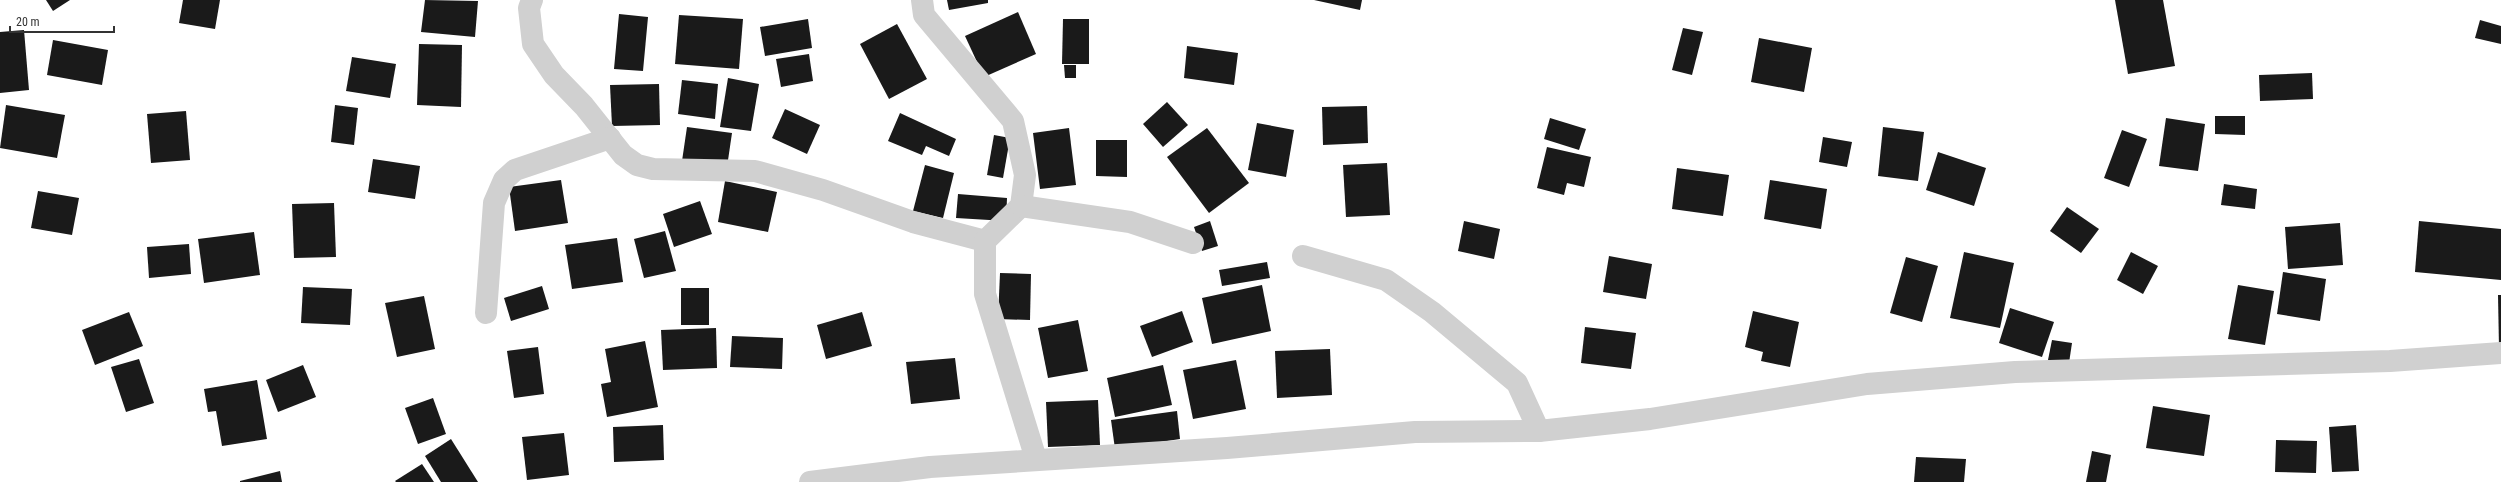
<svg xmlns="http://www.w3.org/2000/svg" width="2501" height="482" viewBox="0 0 2501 482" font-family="'Roboto Condensed',sans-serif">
<rect width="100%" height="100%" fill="#fff"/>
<!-- building -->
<g fill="#1a1a1a">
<polygon points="46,0 70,0 53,11"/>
<polygon points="183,0 220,0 215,29 179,23"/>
<polygon points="425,0 478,1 475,37 421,32"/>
<polygon points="947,0 988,0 988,3 949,10"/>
<polygon points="1314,0 1362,0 1360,10"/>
<polygon points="2115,0 2163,0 2175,66 2128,74"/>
<polygon points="1018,12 1036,54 984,77 965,36"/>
<polygon points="619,14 648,17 643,71 614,69"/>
<polygon points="679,15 743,19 739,69 675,64"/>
<polygon points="808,19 812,48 765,56 760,27"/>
<polygon points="1063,19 1089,19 1089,64 1062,64"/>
<polygon points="2480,20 2501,26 2501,44 2475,38"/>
<polygon points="897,24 927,79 889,99 860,44"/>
<polygon points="1683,28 1703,32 1692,75 1672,70"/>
<polygon points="24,30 29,90 0,93 0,32"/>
<polygon points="1759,38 1812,48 1804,92 1751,82"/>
<polygon points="53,40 108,50 102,85 47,75"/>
<polygon points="419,44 462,45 461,107 417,105"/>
<polygon points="1187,46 1238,53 1234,85 1184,78"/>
<polygon points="809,54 813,81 781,87 776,59"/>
<polygon points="352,57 396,64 390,98 346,91"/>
<polygon points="1064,65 1076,65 1076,78 1065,78"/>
<polygon points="2312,73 2313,99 2260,101 2259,75"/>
<polygon points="728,78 759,84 751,131 720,127"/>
<polygon points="682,80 718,84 715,119 678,114"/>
<polygon points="659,84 660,125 612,126 610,85"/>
<polygon points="1167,102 1188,125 1163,147 1143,124"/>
<polygon points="6,105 65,115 57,158 0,148"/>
<polygon points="335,105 358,108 354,145 331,142"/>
<polygon points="1367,106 1368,143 1323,145 1322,107"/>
<polygon points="785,109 820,125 807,154 772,138"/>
<polygon points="186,111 190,160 151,163 147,114"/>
<polygon points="900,113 956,139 949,156 926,146 922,155 888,141"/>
<polygon points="2215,116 2245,116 2245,135 2215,134"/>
<polygon points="1550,118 1586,129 1579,150 1544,139"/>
<polygon points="2166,118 2205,124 2198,171 2159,166"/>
<polygon points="1257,123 1294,130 1286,177 1248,170"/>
<polygon points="687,127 732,133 727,167 682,161"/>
<polygon points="1883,127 1924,132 1918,181 1878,176"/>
<polygon points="1069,128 1076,185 1040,189 1033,133"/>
<polygon points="1207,128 1249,183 1209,213 1167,157"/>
<polygon points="2122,130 2147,139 2129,187 2104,178"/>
<polygon points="994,135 1010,138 1003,178 987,175"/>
<polygon points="1823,137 1852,142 1847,167 1819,162"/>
<polygon points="1096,140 1127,140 1127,177 1096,176"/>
<polygon points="1547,147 1591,157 1584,187 1567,183 1564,195 1537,188"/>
<polygon points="1938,152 1986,168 1974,206 1926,190"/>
<polygon points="373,159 420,166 415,199 368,192"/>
<polygon points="1387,163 1390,215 1346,217 1343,165"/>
<polygon points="925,165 954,173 943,218 913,211"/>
<polygon points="1677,168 1729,175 1723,216 1672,209"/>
<polygon points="561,180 568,223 515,231 509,187"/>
<polygon points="1770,180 1827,189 1821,229 1764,219"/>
<polygon points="725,181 777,192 768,232 718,222"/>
<polygon points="2224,184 2257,189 2255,209 2221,205"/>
<polygon points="38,191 79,198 72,235 31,228"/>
<polygon points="958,194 1007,198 1006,221 956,218"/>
<polygon points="700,201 712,234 674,247 663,214"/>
<polygon points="334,203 336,257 294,258 292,204"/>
<polygon points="2067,207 2099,229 2081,253 2050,231"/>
<polygon points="1210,221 1218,246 1202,251 1194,227"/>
<polygon points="1464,221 1500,229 1494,259 1458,251"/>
<polygon points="2419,221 2501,229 2501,280 2415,272"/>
<polygon points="2340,223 2343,265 2288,269 2285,227"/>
<polygon points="665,231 676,271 644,278 634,239"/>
<polygon points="254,232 260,275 204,283 198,239"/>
<polygon points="617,238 623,282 572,289 565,245"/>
<polygon points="189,244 191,274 149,278 147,247"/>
<polygon points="1964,252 2014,263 2000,328 1950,318"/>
<polygon points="2131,252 2158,266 2143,294 2117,280"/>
<polygon points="1609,256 1652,264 1646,299 1603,292"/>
<polygon points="1906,257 1938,266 1922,322 1890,313"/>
<polygon points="1267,262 1270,278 1222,286 1219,270"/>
<polygon points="2283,272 2326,279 2320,321 2277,314"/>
<polygon points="1000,273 1031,274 1030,320 998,319"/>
<polygon points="1262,285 1271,331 1212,344 1202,298"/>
<polygon points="2238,285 2274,291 2265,345 2228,339"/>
<polygon points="542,286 549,309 511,321 504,298"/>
<polygon points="303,287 352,289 350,325 301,323"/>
<rect x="681" y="288" width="28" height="37"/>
<polygon points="2498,295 2501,295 2501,348 2499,348"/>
<polygon points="424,296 435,349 397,357 385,303"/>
<polygon points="2010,308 2054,322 2042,357 1999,343"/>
<polygon points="1182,311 1193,342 1152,357 1140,326"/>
<polygon points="1753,311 1799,322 1790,367 1761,361 1763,352 1745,347"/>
<polygon points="129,312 143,346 95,365 82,330"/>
<polygon points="862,312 872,346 826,359 817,325"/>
<polygon points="1078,320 1088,371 1048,378 1038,328"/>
<polygon points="1585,327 1636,333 1631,369 1581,363"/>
<polygon points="716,328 717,368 663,370 661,330"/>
<polygon points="732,336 783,338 782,369 730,367"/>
<polygon points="2052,340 2072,343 2069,363 2048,360"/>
<polygon points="645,341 658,407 607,417 601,384 611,382 605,349"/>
<polygon points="538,347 544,394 514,398 507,351"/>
<polygon points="1330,349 1332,395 1277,398 1275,351"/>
<polygon points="955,358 960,399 911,404 906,362"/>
<polygon points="139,359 154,403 126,412 111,367"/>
<polygon points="1236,360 1246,409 1193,419 1183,370"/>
<polygon points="303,365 316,397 278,412 266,380"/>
<polygon points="1163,365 1172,405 1115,417 1107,378"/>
<polygon points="257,380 267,439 222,446 216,411 208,412 204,389"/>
<polygon points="433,398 446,434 418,444 405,408"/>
<polygon points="1098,400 1100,445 1048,447 1046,402"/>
<polygon points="2153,406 2210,415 2204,456 2146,448"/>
<polygon points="1177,411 1180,439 1115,449 1111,420"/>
<polygon points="663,425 664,460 614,462 613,427"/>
<polygon points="2356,425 2359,471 2332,472 2329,427"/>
<polygon points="564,433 569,475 527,480 522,437"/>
<polygon points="451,439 478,482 441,482 425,456"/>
<polygon points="2276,440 2317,441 2316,473 2275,472"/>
<polygon points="2092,451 2111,455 2106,482 2086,482"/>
<polygon points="1916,457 1966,459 1964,482 1914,482"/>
<polygon points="422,464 434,482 396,482 395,481"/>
<polygon points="280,471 282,482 240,482 240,481"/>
</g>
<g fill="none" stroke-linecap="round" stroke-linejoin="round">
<!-- minor -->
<g stroke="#d0d0d0" stroke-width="22">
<polyline points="532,0 529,8 533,44 554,75 584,106 623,155 637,165 653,169 755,171 823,190 913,222 985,241"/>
<polyline points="922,0 924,15 1013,121 1025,175 1021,206 985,241 985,294 1036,459"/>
<polyline points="1021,206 1130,222 1193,243"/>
<polyline points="1303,256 1386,280 1432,312 1517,383 1539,431"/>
<polyline points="486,313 494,203 504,180 515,170 610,138"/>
<polyline points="810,482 930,467 1227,448 1415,432 1539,431 1650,419 1867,384 2015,372 2390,361 2501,353"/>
</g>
</g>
<!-- scale -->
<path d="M10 26v6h104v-6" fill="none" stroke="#333333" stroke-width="2"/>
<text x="16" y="26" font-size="12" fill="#333333" stroke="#ffffff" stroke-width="3" paint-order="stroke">20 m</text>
</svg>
